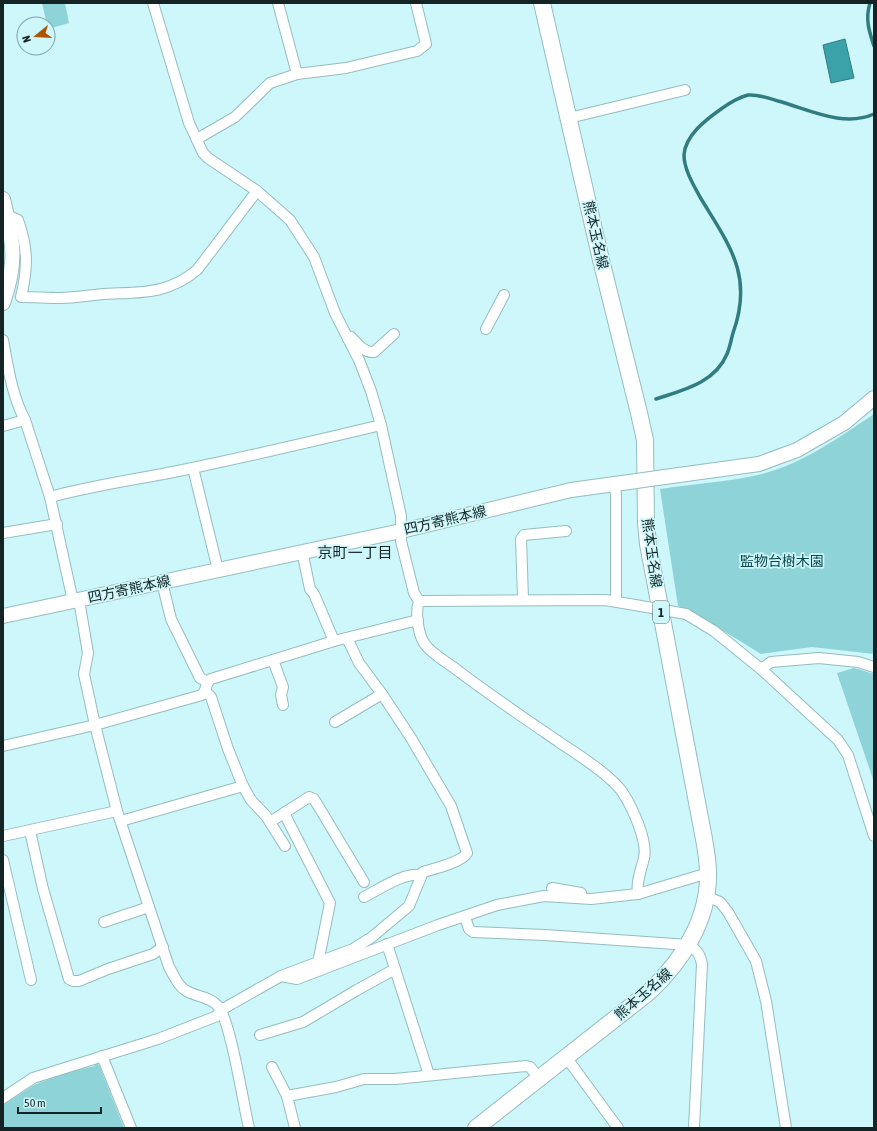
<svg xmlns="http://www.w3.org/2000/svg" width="877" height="1131" viewBox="0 0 877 1131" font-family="'Asap Condensed','Noto Sans JP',sans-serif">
<rect width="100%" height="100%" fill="#cdf7fa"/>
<!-- green -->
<g fill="#8dd3d8">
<polygon points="42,3 65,3 69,23 48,29"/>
<path d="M874 414V654L812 647 761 654 696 614 678 606 660 489C692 484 726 482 758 475 801 465 838 438 874 414Z"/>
<polygon points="854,668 874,674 874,782 837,673"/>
<polygon points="94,1062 99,1065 124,1128 3,1128 3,1105 34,1085 65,1073 95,1066"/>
</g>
<!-- water -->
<polygon fill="#3ca2a9" stroke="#307c81" points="845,39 854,78 831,83 823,45"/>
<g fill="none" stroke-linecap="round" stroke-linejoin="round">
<!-- stream -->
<g stroke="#307c81" stroke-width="3.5">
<path d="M870 3C865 19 869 31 874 46"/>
<path d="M656 399C683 390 715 383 727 354 730 347 731 340 733 333 754 275 729 245 700 197 693 184 684 169 684 155 685 135 707 119 721 109 728 104 740 97 748 95 758 94 768 98 778 101 808 109 843 128 874 114"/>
</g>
<!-- street casing -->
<g stroke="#94bdc0" stroke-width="12">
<g id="street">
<path d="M153 3 189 123 203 153 208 158 257 191 290 220 314 257 335 313 359 360 371 391 381 425 401 516V541L414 593 419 601C415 612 418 633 424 643 431 654 447 662 457 670 490 695 524 718 559 742 576 753 612 776 623 793 632 807 648 841 644 858 641 870 636 882 638 894"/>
<polyline points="297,74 346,68 417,51 426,44 416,3"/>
<polyline points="569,118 685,90"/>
<polyline points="197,139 235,117 270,83 297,74 278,3"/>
<path d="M3 213 18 220C28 248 28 268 21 297 34 297 48 298 61 298 75 298 90 295 104 294 140 292 167 295 197 270L257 191"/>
<polyline points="486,329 504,295"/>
<path d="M348 339 351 337C358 344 364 353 374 352L394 334"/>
<path d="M3 340C8 367 12 396 25 420L50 497 73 601"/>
<polyline points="3,426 25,420"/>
<polyline points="193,468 218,570"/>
<polyline points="614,484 616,494 616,600"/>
<path d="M50 497C94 485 139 479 183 470 249 456 315 441 381 425"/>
<polyline points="3,533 57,524"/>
<polyline points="302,551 310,589 314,594 334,641"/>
<polyline points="162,582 171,619 200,678 208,682"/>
<polyline points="523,599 521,539 524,535 566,531"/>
<path d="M79 600 88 653 84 674 95 725 117 811 169 967C174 975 177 985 185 990 195 997 209 996 218 1006 231 1022 243 1103 249 1128"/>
<polyline points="419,601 605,600 635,605"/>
<polyline points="686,614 714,631 761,669 838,740 848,755 874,836"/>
<polyline points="273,660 283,687 281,695 283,705"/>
<polyline points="761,669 771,662 819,658 858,662 874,667"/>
<polyline points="206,692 211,697 228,749 243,786 251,800 266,816 285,846"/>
<polyline points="335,722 382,694"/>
<path d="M3 746 95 725 202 695C207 690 205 683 211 679L334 641 418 620"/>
<polyline points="284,813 330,903 319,958 320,962"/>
<polyline points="121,821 243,786"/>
<polyline points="270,822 309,797 314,799 364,882"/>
<polyline points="30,831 43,889 69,979 73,981 79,981 108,969 153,954 163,947"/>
<polyline points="3,836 117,811"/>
<polyline points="3,860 31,980"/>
<polyline points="552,888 581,893"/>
<polyline points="706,896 720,902 728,912 756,961 766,1001 786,1128"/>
<path d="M364 897C380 889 402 873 420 875"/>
<path d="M465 917 469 929 473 932 545 935 689 945C697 950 700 954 702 964L694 1128"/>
<polyline points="104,922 149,907"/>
<polyline points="387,944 429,1075"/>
<path d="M281 976 353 949 372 937 409 906 423 872C434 869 462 862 467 853L451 806 411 738 382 694 359 663 347 638"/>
<polyline points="260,1035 303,1022 357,990 395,969"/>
<polyline points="102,1056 131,1128"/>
<polyline points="566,1057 618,1128"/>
<polyline points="272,1067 287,1096 295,1128"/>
<polyline points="287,1096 336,1087 364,1079 395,1079 526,1066 530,1067 539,1078"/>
<polyline points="3,1098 33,1078 158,1039 217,1016 221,1010 281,976 297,979 438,925 497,905 544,896 591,899 638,894 708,873"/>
</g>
</g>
<!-- secondary casing -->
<g stroke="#94bdc0" stroke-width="16">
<g id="secondary">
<path d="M3 199C13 242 18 259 3 303"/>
<polyline points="679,475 759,464 797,450 844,423 874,398"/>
<polyline points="3,616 401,531 571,490 622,483"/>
</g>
</g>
<!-- primary casing -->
<g stroke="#94bdc0" stroke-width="18">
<path id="primary" d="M476 1128 649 992C682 961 709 920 708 873 708 862 706 850 704 839L648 544 646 523 645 440 639 413 601 260 542 3"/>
</g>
<!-- street -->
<use href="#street" stroke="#fff" stroke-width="10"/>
<!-- secondary -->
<use href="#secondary" stroke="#fff" stroke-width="14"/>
<!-- primary -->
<use href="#primary" stroke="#fff" stroke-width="16"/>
<!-- street-bridge casing -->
<g stroke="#94bdc0" stroke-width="12" stroke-linecap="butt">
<polyline id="street-bridge" points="635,605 686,614"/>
</g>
<!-- secondary-bridge casing -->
<g stroke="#94bdc0" stroke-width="16" stroke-linecap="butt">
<polyline id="secondary-bridge" points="622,483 679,475"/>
</g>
<!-- street-bridge -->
<use href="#street-bridge" stroke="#fff" stroke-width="10"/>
<!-- secondary-bridge -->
<use href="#secondary-bridge" stroke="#fff" stroke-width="14"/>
</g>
<g text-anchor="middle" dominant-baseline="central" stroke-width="3.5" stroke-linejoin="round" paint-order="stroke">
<!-- shield labels -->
<rect fill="#cdf7fa" stroke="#4c6365" stroke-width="1" x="653" y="601" width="16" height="22" rx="3"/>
<g font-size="13" font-weight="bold" fill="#142425">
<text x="661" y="612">1</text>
</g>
<!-- street labels -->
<g font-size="14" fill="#142425" stroke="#cdf7fa">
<text transform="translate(596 235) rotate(77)">熊本玉名線</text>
<text transform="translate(445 520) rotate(-13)">四方寄熊本線</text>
<text transform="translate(652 553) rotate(82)">熊本玉名線</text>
<text transform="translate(129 589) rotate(-12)">四方寄熊本線</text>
<text transform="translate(643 994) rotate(-41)">熊本玉名線</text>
</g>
<!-- park labels -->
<g font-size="14" fill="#07464a" stroke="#cdf7fa">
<text x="782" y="561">監物台樹木園</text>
</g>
<!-- neighbourhood labels -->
<g font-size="15" fill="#142425" stroke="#cdf7fa">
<text x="355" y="552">京町一丁目</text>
</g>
</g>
<!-- border -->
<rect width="877" height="1131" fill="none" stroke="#142425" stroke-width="8"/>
<!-- north arrow -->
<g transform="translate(36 36) rotate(252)"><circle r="19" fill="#cdf7fa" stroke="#83a3a5"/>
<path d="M0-3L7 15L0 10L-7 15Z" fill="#b15400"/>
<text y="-6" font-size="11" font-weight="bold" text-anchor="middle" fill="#142425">N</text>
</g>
<!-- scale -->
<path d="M18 1107v6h83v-6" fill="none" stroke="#142425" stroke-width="2"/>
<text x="24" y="1107" font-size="12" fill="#142425" stroke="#cdf7fa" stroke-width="3" paint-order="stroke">50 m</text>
</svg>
